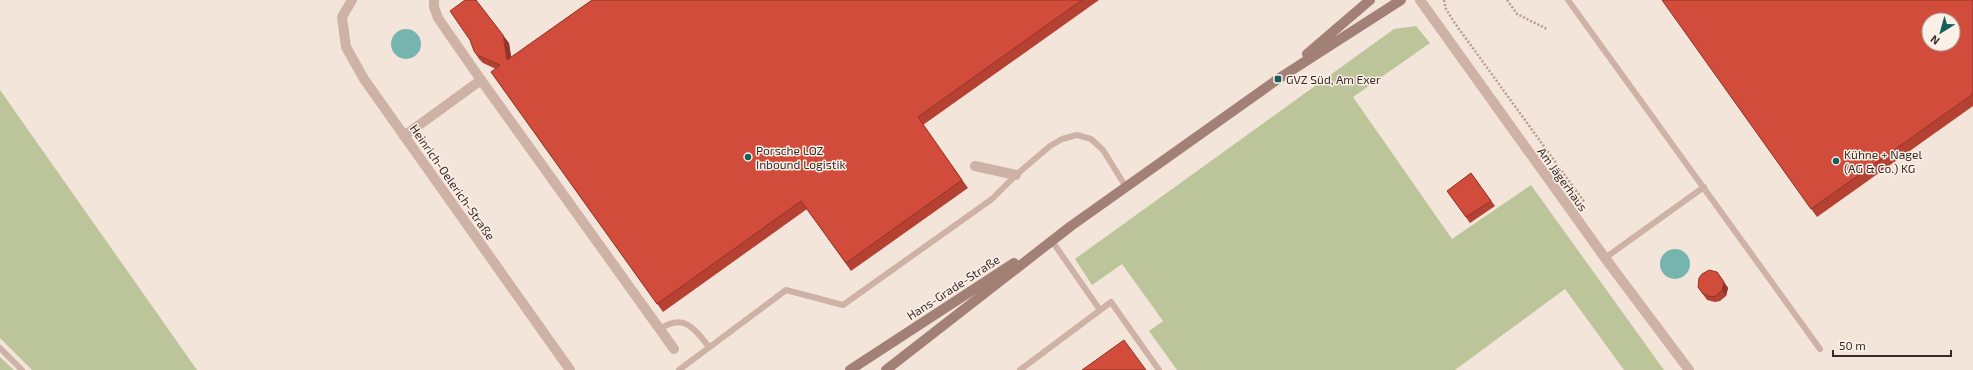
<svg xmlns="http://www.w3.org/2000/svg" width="1973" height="370" viewBox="0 0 1973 370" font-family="'Exo 2',sans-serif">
<rect width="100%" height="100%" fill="#f4e5da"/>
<!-- green -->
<g fill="#bcc599">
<polygon points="1416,26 1430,43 1353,97 1452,239 1531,185 1664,370 1624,370 1565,289 1455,370 1177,370 1149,331 1163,321 1122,264 1092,285 1075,259 1394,29"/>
<polygon points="0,90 197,370 32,370 0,338"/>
<polygon points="0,357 14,370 0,370"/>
</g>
<!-- water -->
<g fill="#76b4af">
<circle cx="406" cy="44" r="15"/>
<circle cx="1675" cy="264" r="15"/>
</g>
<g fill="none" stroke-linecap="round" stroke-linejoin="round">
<!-- path -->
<g stroke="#ba9c8f" stroke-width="2.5" stroke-dasharray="2 2" stroke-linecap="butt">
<polyline points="1444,0 1446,9 1454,22 1585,203"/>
<polyline points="1507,0 1517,14 1547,29"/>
</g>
<!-- lane -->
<g stroke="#ceb2a5" stroke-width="6">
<polyline points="1568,0 1820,349"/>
<polyline points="1052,241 1100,310"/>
<polyline points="1605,258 1704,187"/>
<path d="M660 329C684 313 694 328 709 347"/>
<polyline points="0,348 22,370"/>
<polyline points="679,370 786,290 843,305 992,199 1016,175 1050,146 1062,139 1077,135 1091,139 1103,150 1126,187"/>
<polyline points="1020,370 1111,302 1159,370"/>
</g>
<!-- street -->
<g stroke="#ceb2a5" stroke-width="10">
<polyline points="352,0 342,17 346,47 364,79 570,370"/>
<polyline points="434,0 434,7 438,18 481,80"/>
<polyline points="1420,0 1605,258 1689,370"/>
<polyline points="404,136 481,80 674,349"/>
<polyline points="975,166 1016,175"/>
</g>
<!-- secondary -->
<g stroke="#a28076" stroke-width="10">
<polyline points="1307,54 1370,0"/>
<polyline points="850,370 1014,263"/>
<polyline points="886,370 1071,226 1278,79 1401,0"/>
</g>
</g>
<!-- wall -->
<g fill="#b54133">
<polygon points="592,0 1099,0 923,125 968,188 851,271 807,209 663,312 491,72 496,69 483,63 479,59 474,51 509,43 511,58"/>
<polygon points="1662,0 1973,0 1973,106 1817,217"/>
<polygon points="1471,173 1495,206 1470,223 1447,191"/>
<polygon points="1717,272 1728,288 1726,296 1720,301 1715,302 1707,300 1698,287"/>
</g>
<!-- shaded-wall -->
<g fill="#933529">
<polygon points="503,35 509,43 513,69 507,60"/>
<polygon points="1717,272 1728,288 1726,296 1722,290"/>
</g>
<!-- building -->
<g fill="#d24c3b" stroke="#933529" fill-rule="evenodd">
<polygon points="465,0 476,0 503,35 507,60 592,0 1082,0 918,117 962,180 846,263 801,201 657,304 491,72 500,65 477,55 474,51 470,40 450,11"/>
<path d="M1662 0H1973V94L1811 209ZM1929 20H1953V44H1929Z"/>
<polygon points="1471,173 1491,201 1466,217 1447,191"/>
<polygon points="1709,270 1717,272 1724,282 1722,290 1716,296 1711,297 1703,294 1698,287 1699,278 1702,274"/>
<polygon points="1124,340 1146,370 1082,370"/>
</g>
<!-- markers -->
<g fill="#185f5a" stroke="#fbf0e7" stroke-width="1.5">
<rect x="1274" y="75" width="8" height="8" rx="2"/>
<circle cx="748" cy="157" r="4"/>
<circle cx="1836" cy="161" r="4"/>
</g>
<g text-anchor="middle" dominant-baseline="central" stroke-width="3" stroke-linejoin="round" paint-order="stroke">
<!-- poi labels -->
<g font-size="12" fill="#392a27" stroke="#fbf0e7" text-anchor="start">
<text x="1286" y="79">GVZ Süd, Am Exer</text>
<text x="756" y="150">Porsche LOZ<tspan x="756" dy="14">Inbound Logistik</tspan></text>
<text x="1844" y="154">Kühne + Nagel<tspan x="1844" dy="14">(AG &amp; Co.) KG</tspan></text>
</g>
<!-- street labels -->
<g font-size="12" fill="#392a27" stroke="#fbf0e7">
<text transform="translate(1563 179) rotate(54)">Am Jägerhaus</text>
<text transform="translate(453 182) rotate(55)">Heinrich-Oelerich-Straße</text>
<text transform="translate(953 287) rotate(-33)">Hans-Grade-Straße</text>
</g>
</g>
<!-- north arrow -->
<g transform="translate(1941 32) rotate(217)"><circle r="19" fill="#fbf0e7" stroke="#ada19a"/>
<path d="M0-3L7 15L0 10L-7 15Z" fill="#185f5a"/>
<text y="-6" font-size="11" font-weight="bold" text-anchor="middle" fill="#392a27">N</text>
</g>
<!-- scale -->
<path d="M1833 350v6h118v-6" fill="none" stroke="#392a27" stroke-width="2"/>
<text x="1839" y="350" font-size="12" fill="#392a27" stroke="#fbf0e7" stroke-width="3" paint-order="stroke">50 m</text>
</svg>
